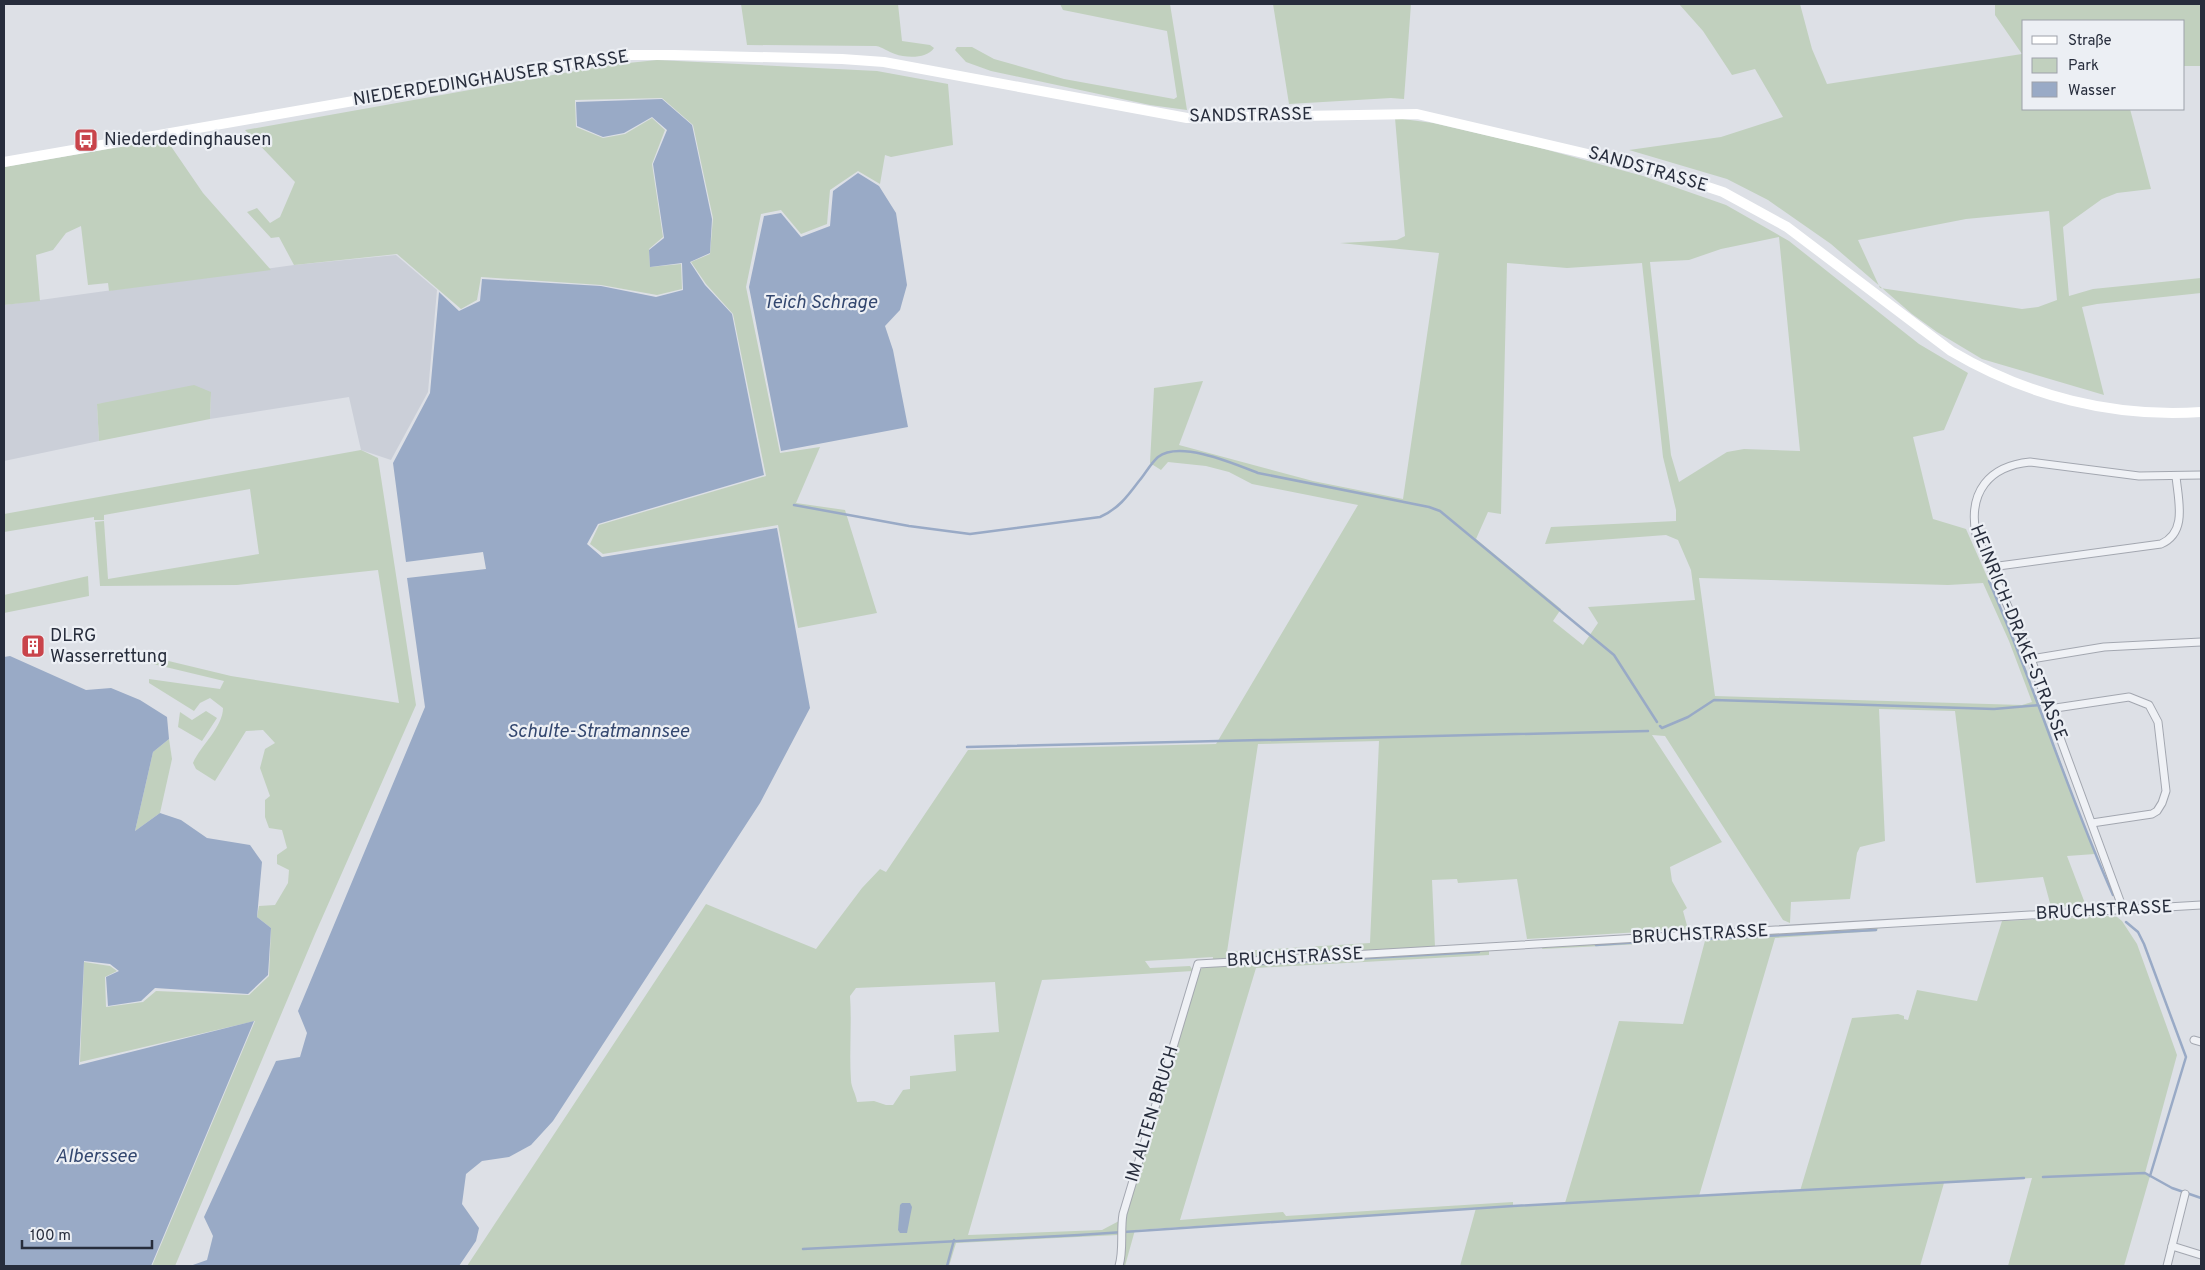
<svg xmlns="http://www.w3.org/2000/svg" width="2205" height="1270" viewBox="0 0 2205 1270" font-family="Overpass,sans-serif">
<rect width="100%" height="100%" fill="#dde0e6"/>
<!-- built -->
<polygon fill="#cbcfd8" points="396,255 437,290 428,392 391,460 361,450 349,397 210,419 211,393 97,404 99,441 4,461 4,305 294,265"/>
<!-- green -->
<g fill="#c1d0be" fill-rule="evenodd">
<path d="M741 4H898L902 41 930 45 934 48C927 59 906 58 895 54 888 52 883 47 876 46L747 45Z"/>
<polygon points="1060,4 1170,4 1187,110 1150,105 991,71 966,62 955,50 957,47 972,47 994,59 1064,79 1174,99 1177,97 1167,31 1063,10"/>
<polygon points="1273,4 1411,4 1404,99 1391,98 1289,104"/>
<path d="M1679 4H1800L1812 49 1827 84 2022 54 1995 15V4H2201V66H2184V21H2024V109H2130L2151 189 2117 193 2102 199 2063 227 2069 296 2093 289 2201 278V293L2097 304 2082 307 2104 395 1982 359 1937 332 1912 314 1831 244 1768 200 1727 179 1629 150 1721 137 1783 117 1755 69 1732 75 1703 31ZM2049 211 2057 300 2038 307 2022 309 1880 288 1858 240 1966 219Z"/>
<polygon points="657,60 877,71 948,84 953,145 891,157 885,155 880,184 858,171 830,190 827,224 801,234 781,210 761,214 746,287 780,453 820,447 796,503 845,510 877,613 798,628 778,525 603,554 590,544 599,525 766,476 733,314 706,284 691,262 710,254 713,218 693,125 662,98 575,100 576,127 603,138 625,134 652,118 665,130 652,164 663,237 649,249 650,267 681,264 682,289 657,295 601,285 481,277 477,300 461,309 397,254 294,265 279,237 271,238 247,212 257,208 270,223 280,217 295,182 245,130 609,65"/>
<path d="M1395 118 1433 123 1533 146 1643 176 1726 205 1789 241 1919 344 1968 373 1944 430 1913 437 1933 519 1966 529 2015 640 2095 854 2067 856 2086 906 2051 907 2043 877 1976 883 1955 711 1879 709 1885 841 1860 847 1857 853 1850 899 1791 902 1790 923 1783 920 1665 736 1652 735 1722 842 1670 867 1672 881 1687 908 1683 911 1688 929 1527 939 1517 879 1458 883 1457 879 1432 880 1435 947 1489 949V955L1256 968 1180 1220 1283 1212 1286 1216 1513 1202V1206L1565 1203 1619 1021 1683 1024 1706 937 1878 928 1877 931 1775 938 1699 1196 1800 1191 1852 1018 1898 1014 1904 1016V1019L1908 1020 1917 990 1977 1001 2002 921 2107 916 2117 917 2122 921 2137 944 2177 1055 2145 1173 2150 1176 2124 1266H2008L2032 1178 1944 1183 1920 1266H1460L1476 1208 1135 1230 1125 1266H1121L1123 1225 1200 970 1204 966 1212 965 1213 957 1145 961 1150 968 1190 966 1193 971 1042 980 968 1235 1102 1230 1119 1221 1118 1235 956 1243 949 1266H467L706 904 816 949 862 888 880 869 886 872 968 750 1216 744 1358 505 1252 484 1229 472 1206 466 1168 462 1161 470 1150 463 1154 388 1203 381 1179 445 1313 481 1403 499 1439 253 1340 243 1397 240 1405 236ZM1779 237 1800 451 1744 449 1727 452 1679 482 1671 455 1650 262 1689 260 1721 249ZM1507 263 1567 268 1642 263 1663 457 1676 510V521L1551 527 1545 544 1666 535 1678 540 1691 570 1695 600 1588 607 1598 623 1583 645 1553 621 1561 609 1476 539 1488 512 1501 514ZM1699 578 1948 585 1983 583 2009 641 2032 702 2022 705 1715 696ZM1379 741 1370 943 1227 952 1258 744ZM995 982 999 1032 954 1035 956 1071 910 1076V1089L903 1090 893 1105H886L874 1101 857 1102C856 1094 851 1087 851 1080 849 1052 852 1024 850 996L856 988Z"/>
<polygon points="166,139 203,193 271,270 109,291 108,283 88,285 81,226 66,233 53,250 36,255 40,301 4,305 4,167"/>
<polygon points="194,385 211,392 210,419 99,441 97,404"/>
<path d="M361 450 378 458 416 705 315 934 175 1266H152L255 1021 80 1062 84 962 110 966 117 971 105 977 106 1007 143 1002 156 991 249 995 269 976 271 928 257 917 259 906 275 905 288 883 289 870 277 864V855L287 848 282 830 269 828 265 817V800L270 796 260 768 265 749 275 743 263 730 246 731 215 781 196 769 193 763C201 745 223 727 223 708L210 698 200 703 194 711 149 683V679L220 689 224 681 128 658 127 651 231 676 399 703 378 570 237 585 100 586 95 522 104 521 108 579 259 554 250 489 104 515V520H94V517L4 532V514Z"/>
<polygon points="88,576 89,596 4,613 4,595"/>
<polygon points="206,711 217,718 202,741 178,727 180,712 192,720"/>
<polygon points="169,739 172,759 160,813 135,831 153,752"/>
<polygon points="1641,941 1642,944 1542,949 1543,946"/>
</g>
<!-- water -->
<g fill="#99aac6">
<polygon points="662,99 692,125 712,219 710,253 690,262 705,285 732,314 764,475 598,524 587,544 602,557 777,528 810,708 760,803 553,1121 531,1145 509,1157 482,1161 466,1174 462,1204 479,1228 476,1241 459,1266 190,1266 207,1260 213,1236 204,1217 276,1061 300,1057 307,1033 298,1011 425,707 407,578 486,569 483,552 406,562 393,463 430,393 439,292 459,311 480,301 482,279 601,286 656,297 683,290 682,263 650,267 649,250 664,238 653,164 667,130 652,117 624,133 603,137 577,126 576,102"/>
<polygon points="858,173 879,186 896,213 907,285 900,310 885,326 893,350 908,427 781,451 749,287 764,216 781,213 801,237 830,226 833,191"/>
<polygon points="10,656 86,690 111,688 140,700 167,717 169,739 153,752 135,831 160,813 181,820 207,838 250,845 262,862 257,917 271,928 268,975 248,994 155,988 141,1001 108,1006 106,977 119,971 110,964 84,961 79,1065 254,1021 151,1266 4,1266 4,657"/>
<polygon points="902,1203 910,1203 912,1207 907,1233 900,1233 898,1230 900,1205"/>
</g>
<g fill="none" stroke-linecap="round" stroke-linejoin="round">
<!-- stream -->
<g stroke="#99aac6" stroke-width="2.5">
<path d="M794 505 909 526 970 534 1100 517C1118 509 1127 497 1139 481 1145 474 1151 463 1158 457 1180 440 1235 464 1258 473L1429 507 1440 511 1614 655 1657 722"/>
<path d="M1989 581C2034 684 2067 792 2113 895"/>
<polyline points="1660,726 1662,728 1688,717 1714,700 1994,709 2040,705"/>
<polyline points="967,747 1648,731"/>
<polyline points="2126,922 2138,932 2144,944 2186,1057 2150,1176"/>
<polyline points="1708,939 1876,930"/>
<polyline points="1596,945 1640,942"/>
<polyline points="1262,964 1479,952"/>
<polyline points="2043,1177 2145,1173 2172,1188 2201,1198"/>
<polyline points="803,1249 1079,1235 1513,1206 2024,1178"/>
<polyline points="947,1266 954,1240"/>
</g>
<!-- minor casing -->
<g stroke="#a3a7b0" stroke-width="9">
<g id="minor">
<path d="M1991 567 2161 544C2188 532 2178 500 2176 476"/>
<polyline points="2031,659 2104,647 2201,642"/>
<polyline points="2049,709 2129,697 2149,705 2158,722 2166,791 2162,803 2157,811 2152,814 2092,823"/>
<path d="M2123 909 2031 659 1976 534C1968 492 1989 466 2030 462L2139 476 2201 475"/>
<polyline points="2194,1040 2201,1042"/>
<polyline points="2172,1246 2201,1255"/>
<path d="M1119 1266C1124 1249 1120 1232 1123 1214L1198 964 2201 905"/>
<polyline points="2167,1266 2185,1194"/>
</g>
</g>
<!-- minor -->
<use href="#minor" stroke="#eff1f5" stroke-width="7"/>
<!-- secondary -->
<path stroke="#fff" stroke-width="10" d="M4 162 594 59 631 55H674L842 59 884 62 1187 118 1417 114 1656 170 1723 192 1787 227 1951 351C2027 396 2113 418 2201 412"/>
</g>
<!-- icons -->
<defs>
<g id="bus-square" transform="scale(1.25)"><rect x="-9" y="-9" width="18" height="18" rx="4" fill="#c9444b" stroke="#eceff4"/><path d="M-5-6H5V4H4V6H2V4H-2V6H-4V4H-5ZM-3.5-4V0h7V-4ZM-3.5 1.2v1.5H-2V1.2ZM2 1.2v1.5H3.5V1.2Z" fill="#fff"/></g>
<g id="building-square" transform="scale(1.25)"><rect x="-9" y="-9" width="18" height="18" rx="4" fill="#c9444b" stroke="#eceff4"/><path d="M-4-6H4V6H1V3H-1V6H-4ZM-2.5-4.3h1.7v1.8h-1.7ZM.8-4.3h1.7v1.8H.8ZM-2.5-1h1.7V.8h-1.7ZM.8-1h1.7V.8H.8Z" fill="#fff"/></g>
</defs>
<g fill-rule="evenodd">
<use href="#bus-square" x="86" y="140"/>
<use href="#building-square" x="33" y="646"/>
</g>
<g text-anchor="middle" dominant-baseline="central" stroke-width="4.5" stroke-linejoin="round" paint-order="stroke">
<!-- street labels -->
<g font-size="18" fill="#272d3c" stroke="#eceff4">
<text transform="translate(491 79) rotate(-9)">NIEDERDEDINGHAUSER STRASSE</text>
<text transform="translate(1251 116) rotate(-1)">SANDSTRASSE</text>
<text transform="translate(1648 170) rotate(16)">SANDSTRASSE</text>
<text transform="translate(2018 633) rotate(68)">HEINRICH-DRAKE-STRASSE</text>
<text transform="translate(2104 911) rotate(-3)">BRUCHSTRASSE</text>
<text transform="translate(1700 935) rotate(-3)">BRUCHSTRASSE</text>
<text transform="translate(1295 958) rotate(-3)">BRUCHSTRASSE</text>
<text transform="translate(1153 1114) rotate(-73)">IM ALTEN BRUCH</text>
</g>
<!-- poi labels -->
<g font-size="18" fill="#272d3c" stroke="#eceff4" text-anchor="start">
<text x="104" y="140">Niederdedinghausen</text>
<text x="50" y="636">DLRG<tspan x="50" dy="21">Wasserrettung</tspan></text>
</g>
<!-- water labels -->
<g font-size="19" font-style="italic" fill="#33476f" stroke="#eceff4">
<text x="820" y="303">Teich Schrage</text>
<text x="598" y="732">Schulte-Stratmannsee</text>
<text x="96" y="1157">Alberssee</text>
</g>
</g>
<!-- border -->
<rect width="2205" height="1270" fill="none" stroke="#272d3c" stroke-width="10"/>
<!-- legend -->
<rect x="2022" y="20" width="162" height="90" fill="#eceff4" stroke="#9da1aa"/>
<rect x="2032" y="36" width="25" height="8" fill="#ffffff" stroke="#9da1aa"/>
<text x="2068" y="45" font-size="15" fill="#272d3c">Straße</text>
<rect x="2032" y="58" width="25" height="15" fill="#c1d0be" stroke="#9da1aa"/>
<text x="2068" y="70" font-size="15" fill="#272d3c">Park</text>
<rect x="2032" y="82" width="25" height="15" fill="#99aac6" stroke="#9da1aa"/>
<text x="2068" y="95" font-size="15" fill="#272d3c">Wasser</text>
<!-- scale -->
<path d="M22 1240v8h130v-8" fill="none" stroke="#272d3c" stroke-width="2.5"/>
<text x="30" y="1240" font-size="15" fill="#272d3c" stroke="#eceff4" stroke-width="4" paint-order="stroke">100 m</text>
</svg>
